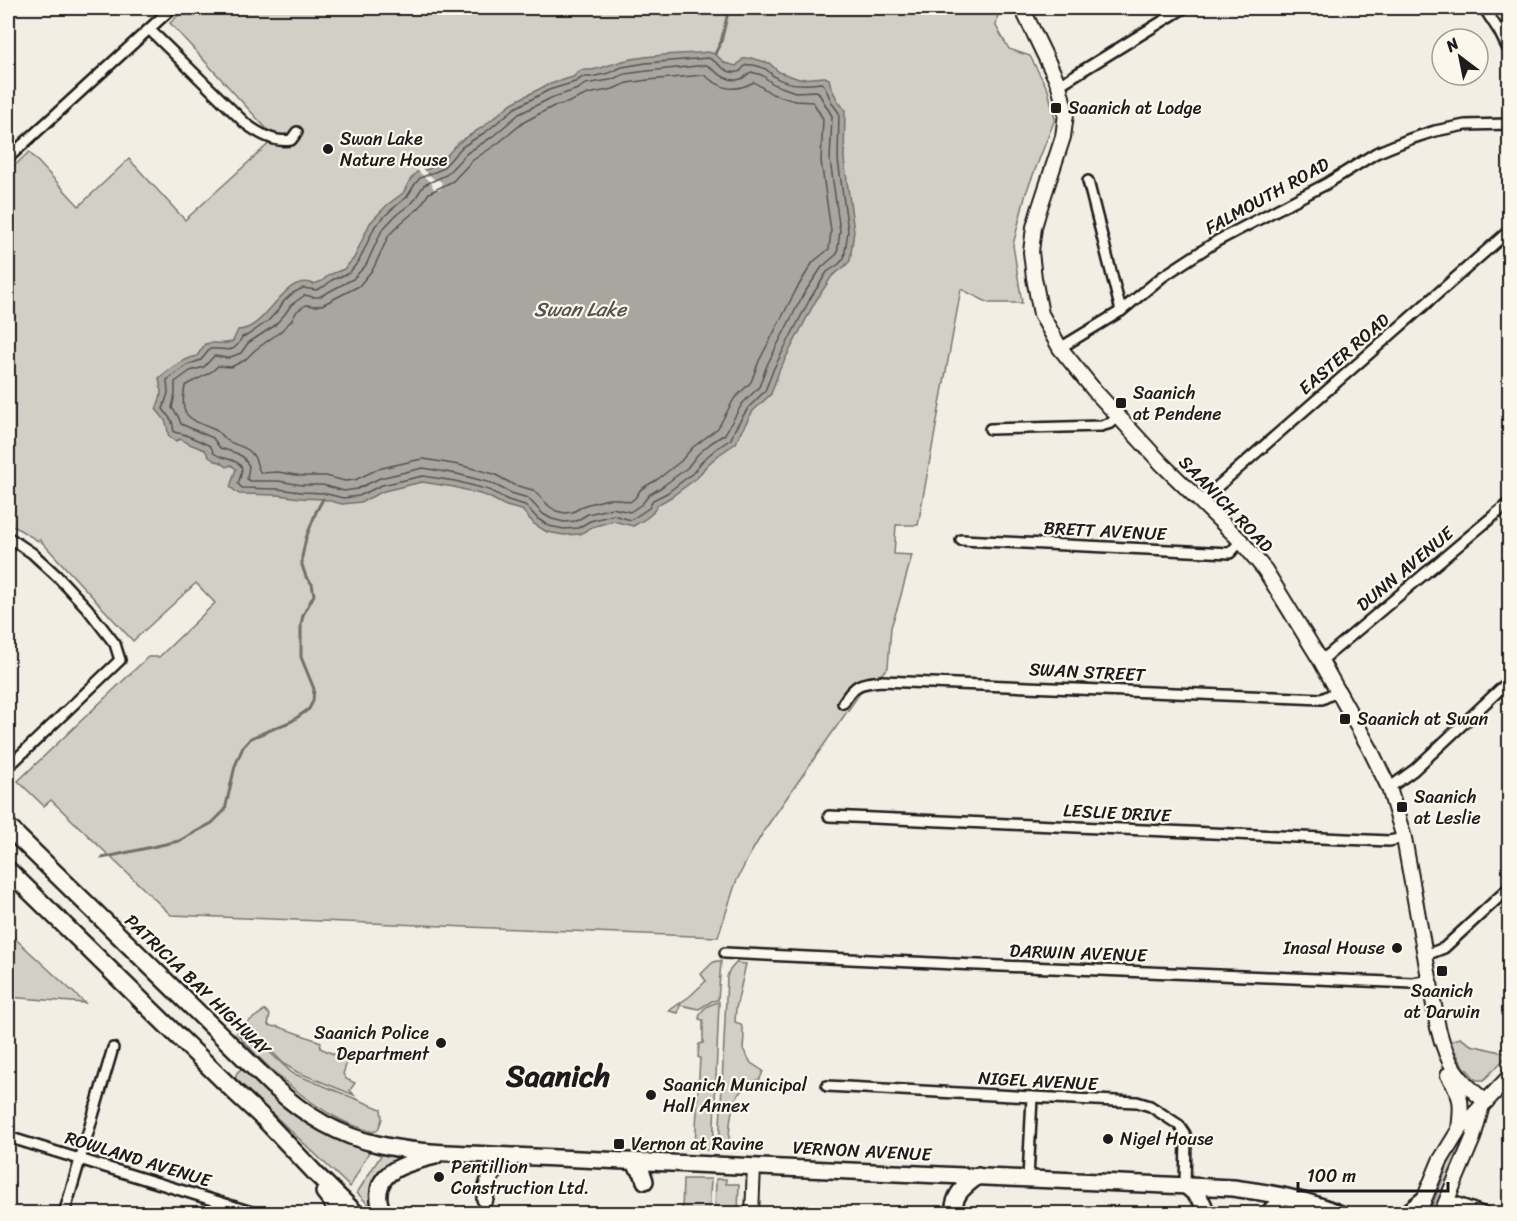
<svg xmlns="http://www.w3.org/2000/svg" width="1517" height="1221" viewBox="0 0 1517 1221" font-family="Sriracha,sans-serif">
<rect width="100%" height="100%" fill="#f2eee4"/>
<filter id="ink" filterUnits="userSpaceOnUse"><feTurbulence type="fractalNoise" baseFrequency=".0167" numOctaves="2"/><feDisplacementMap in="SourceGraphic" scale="12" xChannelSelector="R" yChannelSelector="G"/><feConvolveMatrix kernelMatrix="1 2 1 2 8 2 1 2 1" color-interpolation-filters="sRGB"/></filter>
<g filter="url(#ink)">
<!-- green -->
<g fill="#d2cfc6" stroke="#777671" stroke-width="1.5">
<polygon points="186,8 999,8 996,26 1009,49 1030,56 1048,90 1055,119 1026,193 1013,245 1022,303 989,303 961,289 918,525 896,525 894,554 912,555 898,606 891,627 888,668 860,693 765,829 748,858 736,882 718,937 171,915 51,800 44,806 18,781 148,657 159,657 215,603 196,583 133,641 40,540 38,541 15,527 8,524 8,172 29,152 79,206 129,159 185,220 275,138 170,23"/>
<polygon points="8,932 85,1003 8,997"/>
<polygon points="716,961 721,961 718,1000 712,1001 699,1009 680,1005 678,1013 669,1011 690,996 706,981 701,974 712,963"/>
<path d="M736 963 746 964 736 1008 735 1022 741 1024 744 1036 743 1049 751 1063 763 1071 760 1079C727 1090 731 1120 728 1149L719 1148 727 977 729 971Z"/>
<path d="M719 1002 713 1150 687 1149 695 1145 700 1058 698 1057 699 1044 703 1043V1020L699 1019C700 1009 710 1004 719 1002Z"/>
<polygon points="265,1010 270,1015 268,1025 276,1027 277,1026 321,1042 320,1048 338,1056 347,1062 343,1074 346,1079 355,1083 350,1090 354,1095 297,1072 284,1064 245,1024"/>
<path d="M242 1026 292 1073 381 1109 382 1119 378 1130 373 1132C362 1128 349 1125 339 1119 304 1101 261 1063 237 1033L238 1030Z"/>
<polygon points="1460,1038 1471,1045 1509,1054 1484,1080 1476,1080 1462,1064 1451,1043 1454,1040"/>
<path d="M243 1068C283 1102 318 1137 370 1150L350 1187 236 1079C235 1074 239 1070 243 1068Z"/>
<polygon points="1463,1134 1466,1136 1436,1213 1429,1214 1456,1144"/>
<polygon points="383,1152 412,1157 390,1166 377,1213 357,1193"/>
<polygon points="683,1179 711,1179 709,1213 682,1213"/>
<polygon points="716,1179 726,1179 726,1184 739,1184 738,1213 715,1213"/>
</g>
<!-- water -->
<path fill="#a9a6a0" stroke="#716f6b" stroke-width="1.5" d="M708 52 715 54 725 63 736 66 743 59 751 58 769 63 779 72 799 79 825 77 829 79 831 87 838 101 845 110 844 159 854 231 850 261 843 268 832 276 815 302 779 371 771 394 753 411 741 432 736 443 720 454 707 465 697 478 671 497 657 505C653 516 642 521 633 526L613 521 592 527 580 534 564 535 547 532 534 524 522 510 506 506 487 496 454 487 422 482 384 491 361 502 342 504 323 499 300 498 278 495 239 494 230 487 236 469 231 465 227 467 220 462 215 461 209 457 205 450 192 445 180 439 176 441C164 436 170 432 166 423 164 418 159 413 156 409 162 396 162 392 159 378 171 368 181 360 197 356L205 344C216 341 224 346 233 341L238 330C269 329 283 271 314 284L322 281 329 275 344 269 354 258 370 223 387 205 403 193 410 180 417 172 428 169 439 164 458 143 484 126 512 103 547 85 573 77 581 70C599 71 607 65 623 61 651 54 680 55 708 52Z"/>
<!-- pier -->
<polygon fill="#f2eee4" points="421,168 435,180 439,180 442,183 442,187 440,190 436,190 433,188 432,184 416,169"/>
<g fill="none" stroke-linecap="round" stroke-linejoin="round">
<!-- shore -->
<g stroke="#545351" stroke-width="1.5">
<path d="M708 58C718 61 725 75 738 72 743 71 741 69 745 66 750 63 758 66 763 68 768 69 770 74 775 77 788 86 806 85 821 83L824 85 832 103 839 113 838 160 848 231 844 258 839 264 827 272 810 299 774 368 765 391 748 408 735 429 731 439 716 449 703 460 693 473 667 493 653 500 649 508 631 520 613 515 590 521 578 528 564 529 549 526 538 519 525 505 508 500 489 490 455 481 423 476 382 485 359 496 343 498 323 493 301 492 278 489 242 488 238 484C239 479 244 471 241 466 237 459 222 459 215 454 210 450 215 451 210 446 209 445 186 435 183 434 180 433 177 433 174 432L172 421 163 409 168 393 167 380 187 365 201 360 210 349C226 347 233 357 242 337L248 335 268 321 279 309 284 301 293 293 303 288 316 290 325 286 332 280 349 273 359 261 375 226 391 210 407 197 415 184 420 178 442 169 462 147 487 131 515 108 549 90 575 82 583 77H591L609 73 622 67 646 63Z"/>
<path d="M707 65C716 72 730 85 743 78 746 76 748 74 751 72L762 75 773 84 795 92 816 91 818 92 832 116 830 160 840 231 837 254 822 267 803 295 767 365 759 387 742 404 725 434 711 443 698 454 687 468 663 486 649 495 642 504 630 512 612 508 588 514 576 521 564 522 552 519 543 514 528 498 511 493 491 483 457 474 423 468 380 478 357 489 344 491 323 485H302L278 481H250L247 479 249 466 243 457 236 453 220 448 213 438 181 424 178 416 172 408 175 394V382L190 371 204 367 214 356 228 358 241 353 248 343 274 326 285 314 291 305 305 295 313 297H319L353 279 366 265 382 230 396 215 413 202 424 185 446 175 467 153 492 137 519 114 551 98 578 89 585 84 610 80 625 74 647 71Z"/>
<path d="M704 75C722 89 733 93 754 82L772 94 795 101 813 102 823 119 821 161 831 231 829 249 813 262 796 290 759 361 751 382 734 399 718 428 692 448 681 461 658 479 641 489 635 498 630 502 616 499H608L585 505 573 512 565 513 556 511 549 506 533 490 514 485 494 474 459 465 424 459 417 460 378 469 355 480 345 481 326 476H302L278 472 261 473C255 465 258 457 248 450 241 445 233 445 227 440 222 437 219 431 213 429 187 418 179 416 185 386 197 378 207 377 218 366L231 367 245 360 255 350 280 332 292 320 297 311 306 305 315 306 322 305 359 286 373 269 389 235 402 222 419 208 429 193 453 181 473 160 497 144 524 122 554 106 567 103 588 94 613 89 627 83 648 80Z"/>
</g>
<!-- stream -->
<g stroke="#716f6b" stroke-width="3">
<polyline points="715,54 721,42 729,8"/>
<polyline points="102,858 179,841 212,823 225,810 235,766 243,747 251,738 292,721 309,709 313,701 314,689 301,657 301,625 303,615 314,595 312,584 306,577 302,565 302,557 306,538 316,512 323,499"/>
</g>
<!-- minor casing -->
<g stroke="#1c1c1c" stroke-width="14">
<g id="minor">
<polyline points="1484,8 1499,31 1510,53"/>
<path d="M149 29 246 124C258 133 276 143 291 140L297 132"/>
<polyline points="1499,31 1510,25"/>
<polyline points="1059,85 1184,8"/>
<polyline points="8,158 172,8"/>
<polyline points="1088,181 1121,311"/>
<polyline points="1060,348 1121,311 1162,277 1217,241 1326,184 1376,153 1410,139 1435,131 1465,125 1510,124"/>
<polyline points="990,429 1101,426 1111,423 1117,417"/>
<polyline points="1200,502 1510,230"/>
<polyline points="8,537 32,553 57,576 87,608 115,644 120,660 8,767"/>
<polyline points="961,540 1230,553 1241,541"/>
<polyline points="1321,661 1510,502"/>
<path d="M843 703C855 684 859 683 882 681L1322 699 1338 691"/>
<polyline points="1389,788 1414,770 1510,680"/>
<polyline points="829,816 1389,841 1404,838"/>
<polyline points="725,953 954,964 1413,983 1430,980"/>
<polyline points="1426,955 1444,948 1510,887"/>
<polyline points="827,1086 1032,1097 1137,1102 1150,1106 1179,1125 1185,1134 1186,1139 1185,1185"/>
<polyline points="8,1137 258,1214"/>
<polyline points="1028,1179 1032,1097"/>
<polyline points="1447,1199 1488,1214"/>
<polyline points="64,1214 113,1048"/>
<polyline points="1264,1214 1271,1206 1287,1199"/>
</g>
</g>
<!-- tertiary casing -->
<g stroke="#1c1c1c" stroke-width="16">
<polyline id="tertiary" points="752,1214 754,1166"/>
</g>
<!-- secondary casing -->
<g stroke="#1c1c1c" stroke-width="18">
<g id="secondary">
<path d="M1022 8 1059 85 1066 114 1063 137 1039 210 1034 227 1031 252 1034 278 1041 314 1060 348 1094 390 1162 464 1241 541 1265 570 1321 661 1369 747 1389 788 1404 838 1438 1028C1448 1065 1456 1078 1486 1102"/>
<path d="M1448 1075C1463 1099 1462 1103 1459 1130"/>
<polyline points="1420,1209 1440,1161 1459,1130 1510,1076"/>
<polyline points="1441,1214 1473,1138 1481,1109"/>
</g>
</g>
<!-- trunk casing -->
<g stroke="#1c1c1c" stroke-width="20">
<g id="trunk">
<path d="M273 1086C303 1114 337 1135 377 1144 411 1153 456 1153 491 1155L1233 1188C1270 1193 1307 1199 1341 1214"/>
<polyline points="261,1116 316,1174 357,1214"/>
<polyline points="632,1161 642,1172 645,1181"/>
<path d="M1185 1185C1194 1193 1206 1201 1205 1214"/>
<polyline points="324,1192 332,1202 337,1214"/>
<path d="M485 1199C488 1171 494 1172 515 1156"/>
<path d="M384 1214C382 1209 379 1204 379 1200 375 1168 413 1162 435 1156"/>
<path d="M953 1214C954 1193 963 1188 978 1176"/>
<polyline points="1403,1214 1408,1212 1423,1200"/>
</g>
</g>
<!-- motorway casing -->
<g stroke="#1c1c1c" stroke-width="21">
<g id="motorway">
<polyline points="8,827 273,1086"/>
<polyline points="8,870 235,1092 261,1116"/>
</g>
</g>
<!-- minor -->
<use href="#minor" stroke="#fbf7ec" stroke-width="9"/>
<!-- tertiary -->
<use href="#tertiary" stroke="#fbf7ec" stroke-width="12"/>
<!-- secondary -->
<use href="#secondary" stroke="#fbf7ec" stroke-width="14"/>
<!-- trunk -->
<use href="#trunk" stroke="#fbf7ec" stroke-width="15"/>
<!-- motorway -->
<use href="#motorway" stroke="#fbf7ec" stroke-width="16"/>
</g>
</g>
<!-- markers -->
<g fill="#1c1c1c" stroke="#fbf7ec" stroke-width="2">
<rect x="1050" y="102" width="12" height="12" rx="3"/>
<circle cx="328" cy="149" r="6"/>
<rect x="1115" y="397" width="12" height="12" rx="3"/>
<rect x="1339" y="713" width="12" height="12" rx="3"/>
<rect x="1396" y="801" width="12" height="12" rx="3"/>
<circle cx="1397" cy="948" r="6"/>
<rect x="1436" y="965" width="12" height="12" rx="3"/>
<circle cx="441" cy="1043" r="6"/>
<circle cx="651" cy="1095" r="6"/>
<circle cx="1108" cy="1139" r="6"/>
<rect x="613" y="1138" width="12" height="12" rx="3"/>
<circle cx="439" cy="1177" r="6"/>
</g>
<g text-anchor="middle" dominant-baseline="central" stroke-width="4.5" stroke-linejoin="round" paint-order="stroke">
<!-- poi labels -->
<g font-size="18" fill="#1c1c1c" stroke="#fbf7ec" text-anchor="start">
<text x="1068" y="108">Saanich at Lodge</text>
<text x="340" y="139">Swan Lake<tspan x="340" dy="21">Nature House</tspan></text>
<text x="1133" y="393">Saanich<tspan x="1133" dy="21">at Pendene</tspan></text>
<text x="1357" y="719">Saanich at Swan</text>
<text x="1414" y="797">Saanich<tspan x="1414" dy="21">at Leslie</tspan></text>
<text x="1385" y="948" text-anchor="end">Inasal House</text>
<text x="1442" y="991" text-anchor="middle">Saanich<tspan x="1442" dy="21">at Darwin</tspan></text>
<text x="429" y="1033" text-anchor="end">Saanich Police<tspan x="429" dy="21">Department</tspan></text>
<text x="663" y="1085">Saanich Municipal<tspan x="663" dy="21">Hall Annex</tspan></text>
<text x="1120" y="1139">Nigel House</text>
<text x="631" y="1144">Vernon at Ravine</text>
<text x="451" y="1167">Pentillion<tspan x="451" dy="21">Construction Ltd.</tspan></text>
</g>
<!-- street labels -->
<g font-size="18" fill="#1c1c1c" stroke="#fbf7ec">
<text transform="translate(1267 196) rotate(-29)">FALMOUTH ROAD</text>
<text transform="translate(1344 354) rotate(-41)">EASTER ROAD</text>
<text transform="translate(1226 504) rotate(46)">SAANICH ROAD</text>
<text transform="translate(1105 531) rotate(3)">BRETT AVENUE</text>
<text transform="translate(1405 569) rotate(-40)">DUNN AVENUE</text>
<text transform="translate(1087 672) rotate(3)">SWAN STREET</text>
<text transform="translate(1117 813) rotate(3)">LESLIE DRIVE</text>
<text transform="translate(1078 953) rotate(2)">DARWIN AVENUE</text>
<text transform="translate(198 985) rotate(44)">PATRICIA BAY HIGHWAY</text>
<text transform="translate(1038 1081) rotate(3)">NIGEL AVENUE</text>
<text transform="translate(862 1151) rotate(3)">VERNON AVENUE</text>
<text transform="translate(138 1159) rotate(17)">ROWLAND AVENUE</text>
</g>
<!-- water labels -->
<g font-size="20" font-style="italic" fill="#545351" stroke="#fbf7ec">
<text x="580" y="309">Swan Lake</text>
</g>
<!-- town labels -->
<g font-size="30" font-weight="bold" fill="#1c1c1c" stroke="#fbf7ec">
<text x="558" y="1076">Saanich</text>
</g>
</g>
<!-- margin -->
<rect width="1517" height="1221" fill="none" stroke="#fbf7ec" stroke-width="30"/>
<rect x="15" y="15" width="1487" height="1191" fill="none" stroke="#1c1c1c" stroke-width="2" filter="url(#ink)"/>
<!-- north arrow -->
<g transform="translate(1460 57) rotate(328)"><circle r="28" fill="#fbf7ec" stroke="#a29f99" stroke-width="1.5"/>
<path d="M0-4.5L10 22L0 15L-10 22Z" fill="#1c1c1c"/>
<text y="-9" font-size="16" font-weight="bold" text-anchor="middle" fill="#1c1c1c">N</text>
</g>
<!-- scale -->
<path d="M1298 1182v9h150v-9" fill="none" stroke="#1c1c1c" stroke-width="3"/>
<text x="1307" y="1182" font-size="18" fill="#1c1c1c" stroke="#fbf7ec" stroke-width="4.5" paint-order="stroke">100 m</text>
</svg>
